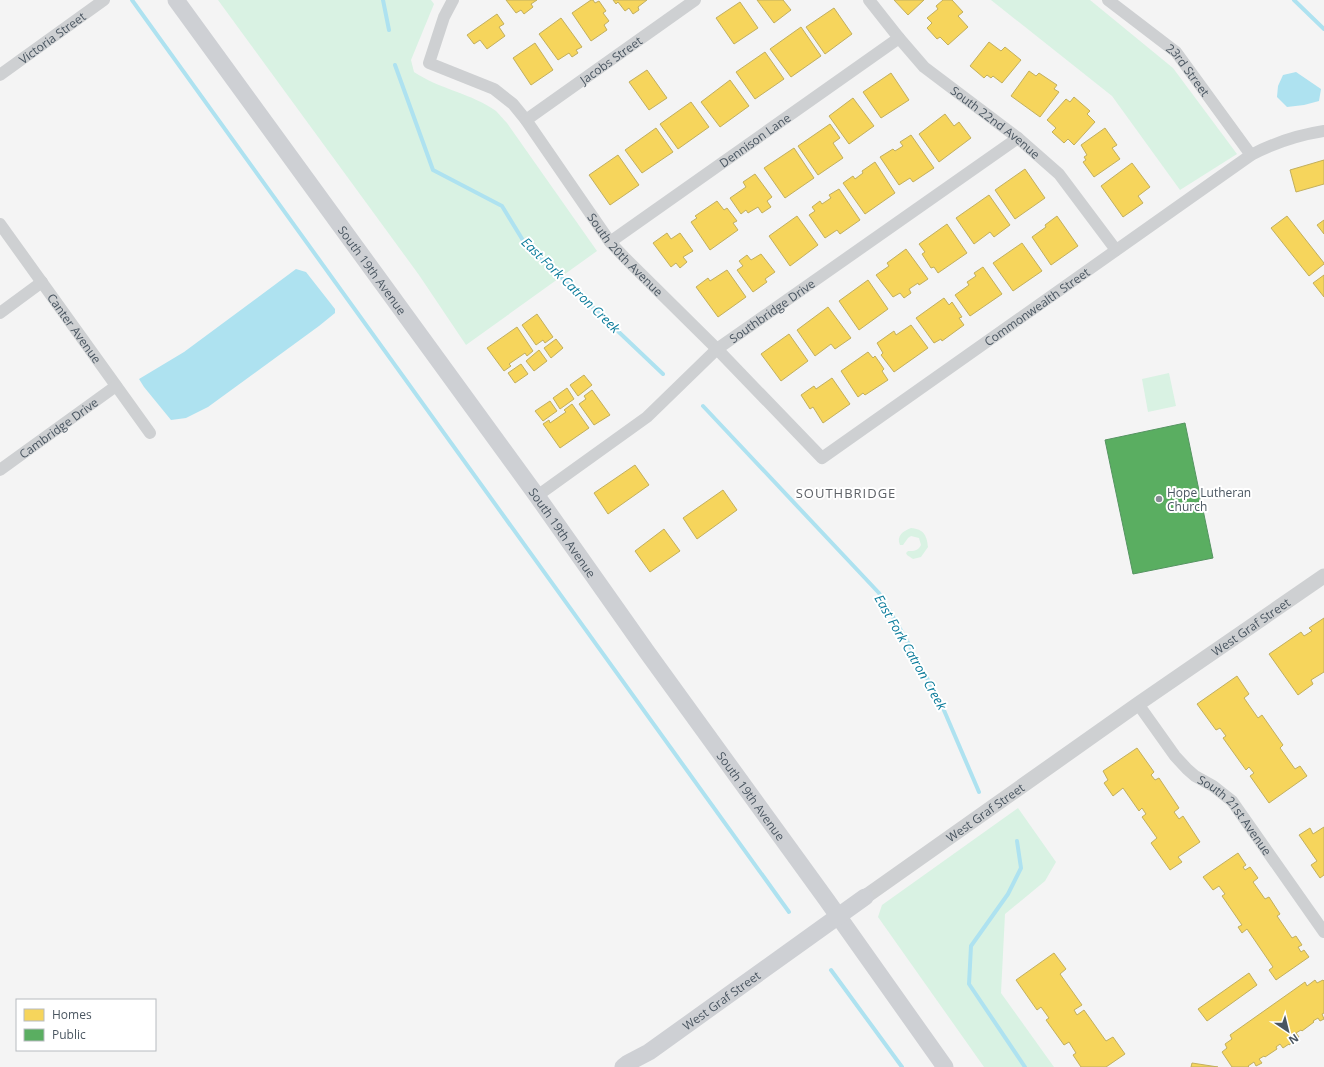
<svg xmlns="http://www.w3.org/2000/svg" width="1324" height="1067" viewBox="0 0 1324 1067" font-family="'Open Sans',sans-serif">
<rect width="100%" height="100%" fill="#f4f4f4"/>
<!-- green -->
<g fill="#d9f2e3">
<path d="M218 0H431L434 4 411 60 414 72C439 89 473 94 496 111 500 115 503 119 507 123L597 251 466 345 419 275Z"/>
<polygon points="991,0 1090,0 1173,68 1237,154 1180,190 1112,96"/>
<polygon points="1169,373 1176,406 1148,412 1142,379"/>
<path d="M911 528C924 529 927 536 928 547L921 557 913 559 907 555 906 553 908 551C914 551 918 551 921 545L919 538 911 536 908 538 903 545H900C896 536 903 531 911 528Z"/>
<polygon points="1018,808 1056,862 1045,881 1005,914 1001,993 1054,1067 984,1067 878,917 882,905"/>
</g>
<!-- water -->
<g fill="#aee2f0">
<polygon points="1296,72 1321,89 1319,101 1304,105 1287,107 1277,97 1278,86 1283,75"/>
<polygon points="296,269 306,272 335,309 335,313 319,326 208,407 186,418 171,420 144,387 139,379 184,352"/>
</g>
<!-- homes -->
<g fill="#f6d55c" stroke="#c2af5e">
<polygon points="506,0 537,0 531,4 533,7 524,14 521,10 516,13"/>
<polygon points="591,0 593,0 595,3 599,1 606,11 603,13 609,21 604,25 607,30 591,41 572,13"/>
<polygon points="613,0 647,0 638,7 639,10 633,14 629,8 625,11 618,2 616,4"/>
<polygon points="757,0 783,0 791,10 774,23"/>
<polygon points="894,0 924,0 908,15"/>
<polygon points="943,0 952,0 963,12 958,16 968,27 948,45 940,37 937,39 927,28 932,23 927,18 938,9 936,6"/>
<polygon points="740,2 758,28 734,44 716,18"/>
<polygon points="834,8 852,34 825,54 806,27"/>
<polygon points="497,14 504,24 499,27 505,36 487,49 480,40 474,44 467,35"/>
<polygon points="561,18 582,47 576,50 578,53 572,57 569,53 558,60 539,34"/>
<polygon points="801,27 821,56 791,77 770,49"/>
<polygon points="989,42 1001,51 1005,47 1021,60 1002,83 993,76 991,78 987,75 984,78 970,66"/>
<polygon points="535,43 553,70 531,85 513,58"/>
<polygon points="765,52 784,79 755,99 736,72"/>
<polygon points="647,70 667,98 649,110 629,82"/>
<polygon points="1029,71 1036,76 1039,73 1057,85 1054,89 1059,92 1040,117 1011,96"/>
<polygon points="891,73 909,100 881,118 863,92"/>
<polygon points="730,80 749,106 720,127 701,102"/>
<polygon points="1074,97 1090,111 1087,114 1095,122 1074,145 1068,139 1064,143 1052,132 1056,128 1047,120 1066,99 1070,102"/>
<polygon points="853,98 874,126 849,144 829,116"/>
<polygon points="691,102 709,127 678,149 660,124"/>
<polygon points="945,114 954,126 959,122 971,138 939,162 919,134"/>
<polygon points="830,124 840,138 833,143 843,158 818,175 798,146"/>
<polygon points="656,128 673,152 642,173 625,150"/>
<polygon points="1105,128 1117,145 1112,148 1120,159 1094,177 1083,162 1086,160 1084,157 1087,155 1081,145"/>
<polygon points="911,135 934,168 913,182 910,178 899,185 880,157 893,149 895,151 903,146 900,142"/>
<polygon points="794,148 814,178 785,198 764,168"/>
<polygon points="618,155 639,185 610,205 589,175"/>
<polygon points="1324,160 1324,184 1296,192 1290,170"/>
<polygon points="875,162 895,193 865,214 843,183 853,176 855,179 863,173 862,171"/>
<polygon points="1132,163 1150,187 1138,196 1143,203 1123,217 1101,186"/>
<polygon points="1025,169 1045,198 1015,219 995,190"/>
<polygon points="755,174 772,197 767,201 771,207 762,213 758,207 748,213 746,210 741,214 730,198 746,187 743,182"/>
<polygon points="839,189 860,220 840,234 837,230 825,238 809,215 815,211 812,207 820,201 822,204 831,198 829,195"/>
<polygon points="989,195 1010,225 994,237 990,232 974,244 956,218"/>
<polygon points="717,201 724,210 727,208 737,221 733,223 738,230 710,250 691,222 697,218 695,216"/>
<polygon points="797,216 818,245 790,266 769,236"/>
<polygon points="1057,216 1078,246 1051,265 1032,237 1046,227 1045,225"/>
<polygon points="1287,216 1324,263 1324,264 1309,276 1271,228"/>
<polygon points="1324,220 1324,234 1317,225"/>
<polygon points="947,224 967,253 938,273 934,267 931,268 922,254 925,252 919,244"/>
<polygon points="667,233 671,239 680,233 693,251 683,257 687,262 680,268 676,263 671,267 653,243"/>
<polygon points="1022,243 1042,271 1013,291 993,263"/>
<polygon points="906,249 928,279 919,285 918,283 909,289 911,293 904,298 900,293 893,297 876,275 889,266 887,263"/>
<polygon points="761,254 775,272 765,279 767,282 753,292 737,270 743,266 739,261 747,255 751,260"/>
<polygon points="983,267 1002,294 970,316 955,295 969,285 967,282 976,276 974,273"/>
<polygon points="727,270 746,297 718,317 696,287 708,278 710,281"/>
<polygon points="1324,275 1324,297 1313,283"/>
<polygon points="868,280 888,309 859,330 839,301"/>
<polygon points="944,298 949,305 952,302 962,317 959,318 964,325 942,341 941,339 934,343 916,318"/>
<polygon points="828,307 851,338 835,349 831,344 815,356 797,330"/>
<polygon points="537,314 553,337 545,343 543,340 536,345 522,325"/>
<polygon points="911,325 928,348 894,372 881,355 883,353 877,343 894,331 896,335"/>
<polygon points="517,327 533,351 527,356 525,353 509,364 511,366 504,371 487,348"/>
<polygon points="789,334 808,361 781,381 761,354"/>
<polygon points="556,339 563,348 551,358 544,348"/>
<polygon points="539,350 547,361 534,371 526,361"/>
<polygon points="868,352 873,358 875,356 884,369 882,371 888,380 865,395 863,393 858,397 841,371"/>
<polygon points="521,364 528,374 515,383 508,373"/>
<polygon points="584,375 592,385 578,396 570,385"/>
<polygon points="832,378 850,404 823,423 813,407 810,409 801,395 814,386 816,389"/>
<polygon points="567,388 574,399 560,409 553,398"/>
<polygon points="592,390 610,415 594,425 579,404 586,399 584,396"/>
<polygon points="550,401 557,411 543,421 535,411"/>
<polygon points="572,404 589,428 560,448 543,424 549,420 550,423 566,412 564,410"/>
<polygon points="635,465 649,485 608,514 594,493"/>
<polygon points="723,490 737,510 697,539 683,518"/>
<polygon points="664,529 680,551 650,572 635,551"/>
<polygon points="1324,618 1324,672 1311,680 1313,684 1298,695 1269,654 1301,632 1304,636 1312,631 1309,628"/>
<polygon points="1237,676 1249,694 1244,698 1258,718 1262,715 1283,745 1280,748 1295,769 1300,766 1307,776 1269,803 1250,776 1254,773 1249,767 1246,770 1223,738 1226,736 1220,728 1216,730 1197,704"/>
<polygon points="1137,748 1154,772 1151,775 1155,780 1159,778 1179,808 1174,812 1179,819 1183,816 1200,842 1178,857 1182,862 1170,870 1151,843 1157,838 1142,817 1146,814 1142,808 1139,811 1123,788 1113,796 1104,783 1108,780 1103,771"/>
<polygon points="1324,827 1324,875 1320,878 1311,865 1317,861 1299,835 1310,828 1313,834"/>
<polygon points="1238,853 1246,865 1243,867 1245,870 1250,867 1258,878 1253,882 1265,899 1269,897 1280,914 1277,916 1292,938 1296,936 1302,945 1298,947 1301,952 1304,950 1309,957 1276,980 1269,970 1273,967 1247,929 1242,933 1238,927 1242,925 1222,896 1225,894 1219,886 1213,890 1203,877"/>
<polygon points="1054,953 1066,969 1060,974 1082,1005 1074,1010 1077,1015 1084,1010 1106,1041 1113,1037 1125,1054 1106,1067 1081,1067 1073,1055 1076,1053 1069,1042 1064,1045 1046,1020 1049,1018 1041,1007 1037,1010 1016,980"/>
<polygon points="1249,973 1257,985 1207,1021 1198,1009"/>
<polygon points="1315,980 1317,983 1323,980 1324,981 1324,1013 1322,1014 1324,1019 1320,1021 1318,1018 1313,1021 1314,1022 1302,1031 1301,1030 1296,1033 1299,1037 1289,1045 1289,1044 1283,1048 1280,1044 1276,1047 1277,1049 1265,1057 1264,1056 1259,1059 1262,1063 1256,1066 1254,1062 1248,1066 1249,1067 1232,1067 1222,1052 1227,1048 1225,1044 1232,1039 1230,1035 1305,982 1307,986"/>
<polygon points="1192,1063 1218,1067 1191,1067"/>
</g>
<!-- public -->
<polygon fill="#5aae61" stroke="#559461" points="1185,423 1213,558 1133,574 1105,440"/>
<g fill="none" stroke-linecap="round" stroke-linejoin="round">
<!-- stream -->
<g stroke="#aee2f0" stroke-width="4">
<polyline points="132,0 789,912"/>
<polyline points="383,0 389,30"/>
<polyline points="1294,0 1324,29"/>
<polyline points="395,65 433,170 502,206 524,242 663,374"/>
<polyline points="703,406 879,593 906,639 943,708 979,792"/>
<polyline points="1017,841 1021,868 1008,894 971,946 969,984 1025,1067"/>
<polyline points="831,970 902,1067"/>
</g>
<!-- minor -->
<g stroke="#ced0d2" stroke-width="12">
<path id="s1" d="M453 0 444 17 429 63 494 89 513 104 526 120 610 242 626 259 717 349 822 458 1251 155C1274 143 1298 135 1324 131"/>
<path id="s2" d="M869 0 899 38 924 67 1018 138 1059 174 1116 250"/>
<path id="s3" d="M1108 0 1176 52 1251 155"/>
<path id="s4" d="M0 75 104 0"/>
<path id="s5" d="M526 120 695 0"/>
<path id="s6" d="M0 224 150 433"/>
<path id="s7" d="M610 242 899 38"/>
<polyline points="0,313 42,282"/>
<path id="s8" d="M0 470 116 386"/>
<path id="s9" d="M537 496 647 417 717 349 1018 138"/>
<path id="s10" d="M1138 704 1175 756 1187 769 1195 776 1213 786 1232 801 1324 932"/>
</g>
<!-- tertiary -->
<path stroke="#ced0d2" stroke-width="15" id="s11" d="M865 897 1138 704 1324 576"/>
<!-- secondary -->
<g stroke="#ced0d4" stroke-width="17">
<path id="s12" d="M176 0 537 496 647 652 826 899 945 1067"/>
<path id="s13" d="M623 1067 628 1063 649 1052 865 897"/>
</g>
</g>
<!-- markers -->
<circle fill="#868d94" stroke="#fff" stroke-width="1.5" cx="1159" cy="499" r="4"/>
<g text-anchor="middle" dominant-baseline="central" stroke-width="4" stroke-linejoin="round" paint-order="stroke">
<!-- street labels -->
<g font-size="12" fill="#4a5661" stroke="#fff">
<text stroke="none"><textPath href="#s4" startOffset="64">Victoria Street</textPath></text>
<text stroke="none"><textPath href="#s5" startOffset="104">Jacobs Street</textPath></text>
<text stroke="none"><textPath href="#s3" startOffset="107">23rd Street</textPath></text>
<text stroke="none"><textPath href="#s2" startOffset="177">South 22nd Avenue</textPath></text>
<text stroke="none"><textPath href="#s7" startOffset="177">Dennison Lane</textPath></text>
<text stroke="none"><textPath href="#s1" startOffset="350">South 20th Avenue</textPath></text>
<text stroke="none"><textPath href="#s12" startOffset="334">South 19th Avenue</textPath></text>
<text stroke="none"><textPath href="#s1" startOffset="896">Commonwealth Street</textPath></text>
<text stroke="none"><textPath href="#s9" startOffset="300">Southbridge Drive</textPath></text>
<text stroke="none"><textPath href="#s6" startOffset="128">Canter Avenue</textPath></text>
<text stroke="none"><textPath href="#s8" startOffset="72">Cambridge Drive</textPath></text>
<text stroke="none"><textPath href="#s12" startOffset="658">South 19th Avenue</textPath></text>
<text stroke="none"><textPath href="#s11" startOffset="471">West Graf Street</textPath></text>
<text stroke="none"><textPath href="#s12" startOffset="982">South 19th Avenue</textPath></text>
<text stroke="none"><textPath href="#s11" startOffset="147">West Graf Street</textPath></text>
<text stroke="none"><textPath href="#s10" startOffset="149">South 21st Avenue</textPath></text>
<text stroke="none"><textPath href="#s13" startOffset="119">West Graf Street</textPath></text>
</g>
<!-- poi labels -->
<g font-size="12" fill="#4a5661" stroke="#fff" text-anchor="start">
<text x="1167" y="492">Hope Lutheran<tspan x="1167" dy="14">Church</tspan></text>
</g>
<!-- water labels -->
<g font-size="13" font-style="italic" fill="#0c7c9b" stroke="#fff">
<text transform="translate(571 285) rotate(44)">East Fork Catron Creek</text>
<text transform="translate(911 652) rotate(60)">East Fork Catron Creek</text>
</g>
<!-- neighbourhood labels -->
<g font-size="13" letter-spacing="1" fill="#5f6368" stroke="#fff">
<text x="846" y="493">SOUTHBRIDGE</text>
</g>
</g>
<!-- legend -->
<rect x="16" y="999" width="140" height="52" fill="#ffffff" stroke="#b7bbc0"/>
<rect x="24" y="1009" width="20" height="12" fill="#f6d55c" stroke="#b7bbc0"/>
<text x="52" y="1019" font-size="12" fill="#4a5661">Homes</text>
<rect x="24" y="1029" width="20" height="12" fill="#5aae61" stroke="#b7bbc0"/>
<text x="52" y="1039" font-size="12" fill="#4a5661">Public</text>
<!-- north arrow -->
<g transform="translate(1288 1031) rotate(145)" stroke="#ffffff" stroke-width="3" paint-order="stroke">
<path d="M0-3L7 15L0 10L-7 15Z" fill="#4a5661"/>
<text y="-6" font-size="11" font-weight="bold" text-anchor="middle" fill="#4a5661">N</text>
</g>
</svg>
